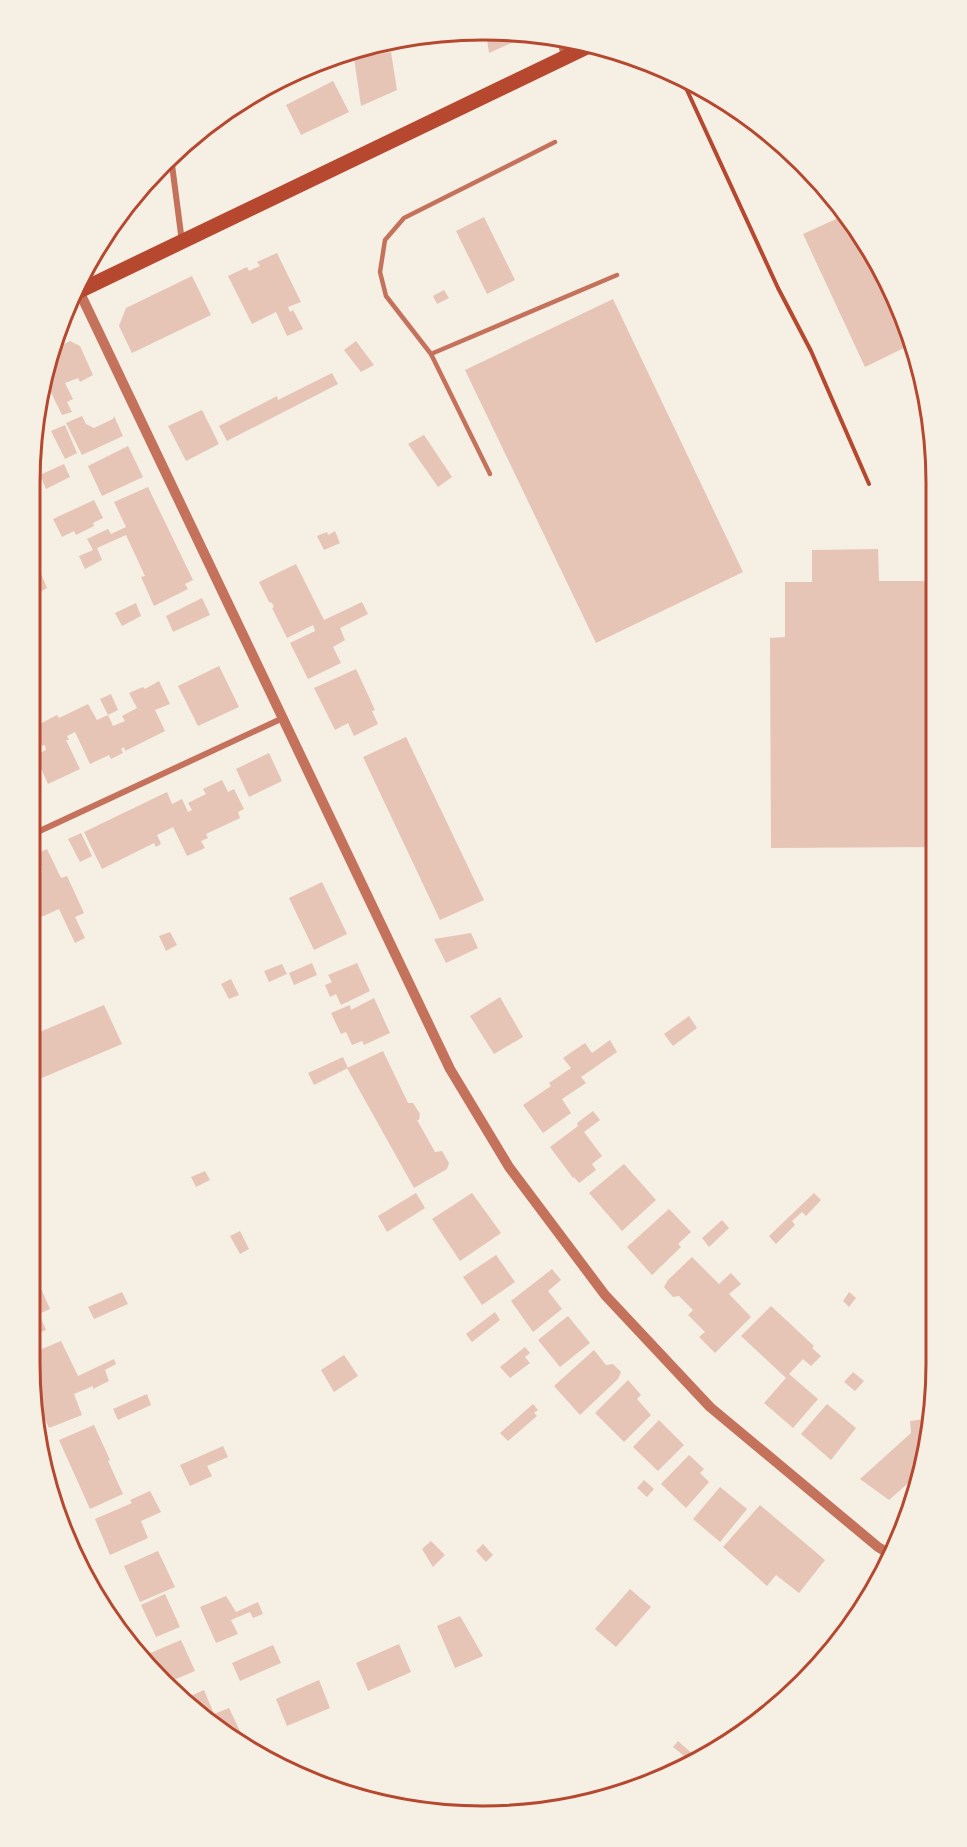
<svg xmlns="http://www.w3.org/2000/svg" width="967" height="1847" viewBox="0 0 967 1847" font-family="'Alegreya Sans',sans-serif">
<rect width="100%" height="100%" fill="#f6efe4"/>
<!-- building -->
<g fill="#e6c5b7">
<polygon points="514,31 531,34 489,53 486,32"/>
<polygon points="360,49 361,57 391,52 397,90 361,106 353,51"/>
<polygon points="333,81 349,112 301,135 286,105"/>
<polygon points="847,214 903,310 912,344 865,367 803,234"/>
<polygon points="484,217 515,280 487,294 456,231"/>
<polygon points="277,253 301,302 288,307 290,312 293,310 303,329 287,336 276,312 252,324 228,276 247,267 249,271 260,266 257,262"/>
<polygon points="192,276 211,315 132,353 119,326 126,308"/>
<polygon points="444,290 449,298 437,304 433,296"/>
<polygon points="613,299 743,572 596,643 465,370"/>
<polygon points="70,341 80,346 93,375 80,382 78,378 65,383 73,399 67,402 72,412 62,415 44,378 46,366 54,344 56,348"/>
<polygon points="356,341 374,365 361,372 344,350"/>
<polygon points="332,373 338,384 227,441 219,426 277,396 278,400"/>
<polygon points="42,388 49,403 39,408 40,400"/>
<polygon points="202,410 219,444 186,461 168,426"/>
<polygon points="82,416 86,424 94,428 113,419 114,416 123,436 82,455 66,423"/>
<polygon points="65,425 77,453 65,459 51,431"/>
<polygon points="424,435 452,477 438,487 408,444"/>
<polygon points="128,446 143,477 102,496 88,466"/>
<polygon points="64,464 70,477 46,489 40,475"/>
<polygon points="148,487 193,580 185,584 188,589 154,606 141,577 145,576 126,535 97,548 102,560 85,569 79,556 93,550 87,539 108,529 111,534 126,527 114,502"/>
<polygon points="94,500 103,518 93,523 94,526 76,535 74,531 62,537 53,519"/>
<polygon points="335,531 340,543 324,550 317,536 327,532 328,535"/>
<polygon points="878,549 879,581 934,581 934,847 771,848 770,638 785,637 785,582 812,582 812,550"/>
<polygon points="296,564 324,620 362,602 368,614 340,628 345,640 333,647 341,663 308,679 290,643 315,631 313,625 287,638 272,608 274,607 272,603 269,602 259,582"/>
<polygon points="41,574 47,588 31,597 31,579"/>
<polygon points="202,598 210,615 173,632 166,616"/>
<polygon points="136,603 141,616 122,626 115,613"/>
<polygon points="219,666 239,707 198,726 178,686"/>
<polygon points="356,669 375,710 372,711 378,724 354,736 348,723 335,730 314,688"/>
<polygon points="159,681 170,704 155,710 165,731 125,751 124,747 121,749 123,753 111,759 109,755 90,764 75,732 67,736 69,740 66,740 80,769 48,784 35,755 46,750 45,745 42,746 34,727 57,715 59,718 88,704 97,720 108,715 113,726 125,721 122,716 137,708 129,693 143,687 145,689"/>
<polygon points="111,694 118,710 108,715 100,699"/>
<polygon points="406,737 484,900 440,920 363,757"/>
<polygon points="269,753 282,781 249,797 236,769"/>
<polygon points="31,764 42,788 31,793"/>
<polygon points="222,780 228,792 234,789 244,809 238,812 240,818 206,834 208,838 201,841 205,848 187,856 173,827 157,835 161,844 156,847 154,843 102,869 84,832 167,792 172,804 182,799 188,812 192,810 188,803 206,794 203,789"/>
<polygon points="81,833 92,856 80,862 68,839"/>
<polygon points="47,849 61,878 67,876 84,913 75,917 85,938 75,943 59,909 30,922 31,877 42,872 34,855"/>
<polygon points="322,882 347,934 314,950 289,898"/>
<polygon points="170,932 177,945 166,951 159,936"/>
<polygon points="471,933 478,948 446,963 434,939"/>
<polygon points="312,963 317,975 294,985 289,973"/>
<polygon points="357,963 370,991 341,1005 336,994 330,997 325,985 332,982 328,975"/>
<polygon points="282,964 287,974 269,982 264,971"/>
<polygon points="231,979 239,995 229,999 221,984"/>
<polygon points="500,997 523,1037 494,1054 470,1016"/>
<polygon points="374,998 390,1033 364,1045 362,1041 352,1045 346,1032 341,1034 331,1013 350,1005 351,1010"/>
<polygon points="104,1005 122,1044 30,1083 30,1036"/>
<polygon points="689,1016 697,1028 673,1046 664,1034"/>
<polygon points="610,1040 617,1052 581,1077 586,1083 562,1099 571,1113 543,1133 523,1105 551,1086 549,1083 571,1068 563,1058 585,1043 592,1053"/>
<polygon points="383,1051 408,1103 413,1103 420,1114 419,1120 417,1120 435,1152 442,1151 449,1163 447,1169 414,1188 347,1068"/>
<polygon points="343,1057 348,1068 314,1085 308,1073"/>
<polygon points="593,1111 600,1120 584,1132 602,1156 592,1164 596,1170 579,1183 574,1177 573,1178 550,1147 578,1126 577,1123"/>
<polygon points="624,1164 656,1200 622,1231 589,1193"/>
<polygon points="205,1171 210,1180 196,1187 191,1177"/>
<polygon points="416,1193 425,1208 387,1232 378,1216"/>
<polygon points="472,1193 501,1233 460,1261 432,1219"/>
<polygon points="814,1193 821,1200 806,1216 802,1212 792,1221 795,1225 776,1244 769,1236"/>
<polygon points="669,1209 691,1232 678,1244 681,1247 652,1275 627,1247"/>
<polygon points="722,1220 729,1228 709,1247 702,1238"/>
<polygon points="240,1231 249,1249 240,1254 230,1236"/>
<polygon points="496,1255 515,1282 482,1305 463,1277"/>
<polygon points="692,1257 719,1284 731,1273 741,1284 729,1294 751,1317 715,1353 699,1337 705,1332 688,1315 693,1310 679,1296 673,1297 664,1287 668,1280"/>
<polygon points="30,1264 50,1309 39,1314 46,1330 30,1337"/>
<polygon points="552,1269 561,1280 548,1291 562,1309 533,1332 511,1301"/>
<polygon points="122,1292 128,1304 94,1319 88,1307"/>
<polygon points="849,1292 856,1298 849,1307 843,1301"/>
<polygon points="771,1306 814,1346 812,1348 821,1356 811,1366 803,1359 789,1374 818,1399 793,1428 764,1403 786,1378 741,1336"/>
<polygon points="495,1312 500,1320 472,1342 466,1334"/>
<polygon points="568,1316 590,1343 560,1367 538,1340"/>
<polygon points="61,1341 78,1376 114,1359 116,1364 105,1370 109,1381 93,1389 93,1386 74,1394 82,1415 49,1428 36,1400 35,1395 41,1392 31,1369 30,1354"/>
<polygon points="525,1347 530,1353 525,1357 530,1363 510,1378 500,1367"/>
<polygon points="594,1350 606,1365 613,1364 621,1372 618,1379 580,1415 554,1386"/>
<polygon points="344,1355 358,1376 334,1392 321,1370"/>
<polygon points="853,1372 864,1381 855,1391 844,1382"/>
<polygon points="628,1380 641,1395 637,1399 651,1415 624,1442 595,1413"/>
<polygon points="147,1394 151,1405 118,1420 113,1409"/>
<polygon points="533,1404 538,1410 534,1413 537,1416 508,1441 500,1433"/>
<polygon points="827,1404 856,1428 831,1460 801,1434"/>
<polygon points="932,1418 923,1470 889,1500 860,1479 911,1433 910,1421"/>
<polygon points="659,1420 684,1445 658,1471 633,1447"/>
<polygon points="94,1425 110,1460 108,1461 123,1494 90,1509 59,1440"/>
<polygon points="223,1446 228,1457 207,1466 212,1476 190,1486 180,1465"/>
<polygon points="689,1455 704,1469 700,1473 709,1482 686,1508 661,1484"/>
<polygon points="644,1480 654,1489 647,1497 637,1488"/>
<polygon points="720,1487 747,1509 720,1542 693,1519"/>
<polygon points="150,1491 161,1512 141,1521 148,1538 110,1555 95,1519 132,1503 130,1500"/>
<polygon points="760,1505 825,1560 799,1593 776,1575 767,1586 723,1547"/>
<polygon points="431,1541 445,1555 433,1567 422,1549"/>
<polygon points="483,1544 493,1555 486,1562 476,1551"/>
<polygon points="158,1551 175,1587 140,1602 124,1566"/>
<polygon points="630,1589 651,1607 616,1647 595,1629"/>
<polygon points="165,1594 180,1627 156,1637 141,1605"/>
<polygon points="226,1596 236,1612 258,1602 263,1614 253,1618 250,1612 231,1620 238,1634 216,1643 200,1607"/>
<polygon points="460,1616 483,1656 455,1668 437,1626"/>
<polygon points="181,1640 195,1671 169,1682 154,1668 148,1654"/>
<polygon points="399,1644 411,1672 368,1691 356,1663"/>
<polygon points="273,1645 281,1663 240,1681 232,1663"/>
<polygon points="823,1651 826,1654 804,1684 797,1690 793,1686"/>
<polygon points="319,1680 330,1708 287,1726 276,1699"/>
<polygon points="204,1690 214,1714 229,1708 248,1748 232,1741 186,1698"/>
<polygon points="678,1741 697,1758 706,1748 712,1753 693,1763 673,1747"/>
<polygon points="654,1772 662,1780 647,1785 645,1783"/>
</g>
<g fill="none" stroke-linecap="round" stroke-linejoin="round">
<!-- path -->
<polyline stroke="#b5482f" stroke-width="4" points="680,75 778,288 811,351 869,484"/>
<!-- service -->
<g stroke="#c5725c" stroke-width="4.5">
<polyline points="555,142 404,218 385,240 380,272 386,296 431,354 617,275"/>
<polyline points="431,354 490,474"/>
</g>
<!-- minor -->
<g stroke="#c5725c" stroke-width="6">
<polyline points="560,39 564,57"/>
<polyline points="171,157 182,242"/>
<polyline points="31,835 283,718"/>
</g>
<!-- tertiary -->
<polyline stroke="#c5725c" stroke-width="10" points="79,291 450,1069 509,1167 605,1295 710,1407 878,1547 893,1556"/>
<!-- primary -->
<polyline stroke="#b5482f" stroke-width="15" points="73,294 593,44"/>
</g>
<!-- crop -->
<path d="M0 0H967V1847H0ZM483 40H483A443 443 0 0 1 926 483V1363A443 443 0 0 1 483 1806H483A443 443 0 0 1 40 1363V483A443 443 0 0 1 483 40Z" fill="#f6efe4" fill-rule="evenodd"/>
<path fill="none" stroke="#b5482f" stroke-width="3" d="M483 40H483A443 443 0 0 1 926 483V1363A443 443 0 0 1 483 1806H483A443 443 0 0 1 40 1363V483A443 443 0 0 1 483 40Z"/>
</svg>
